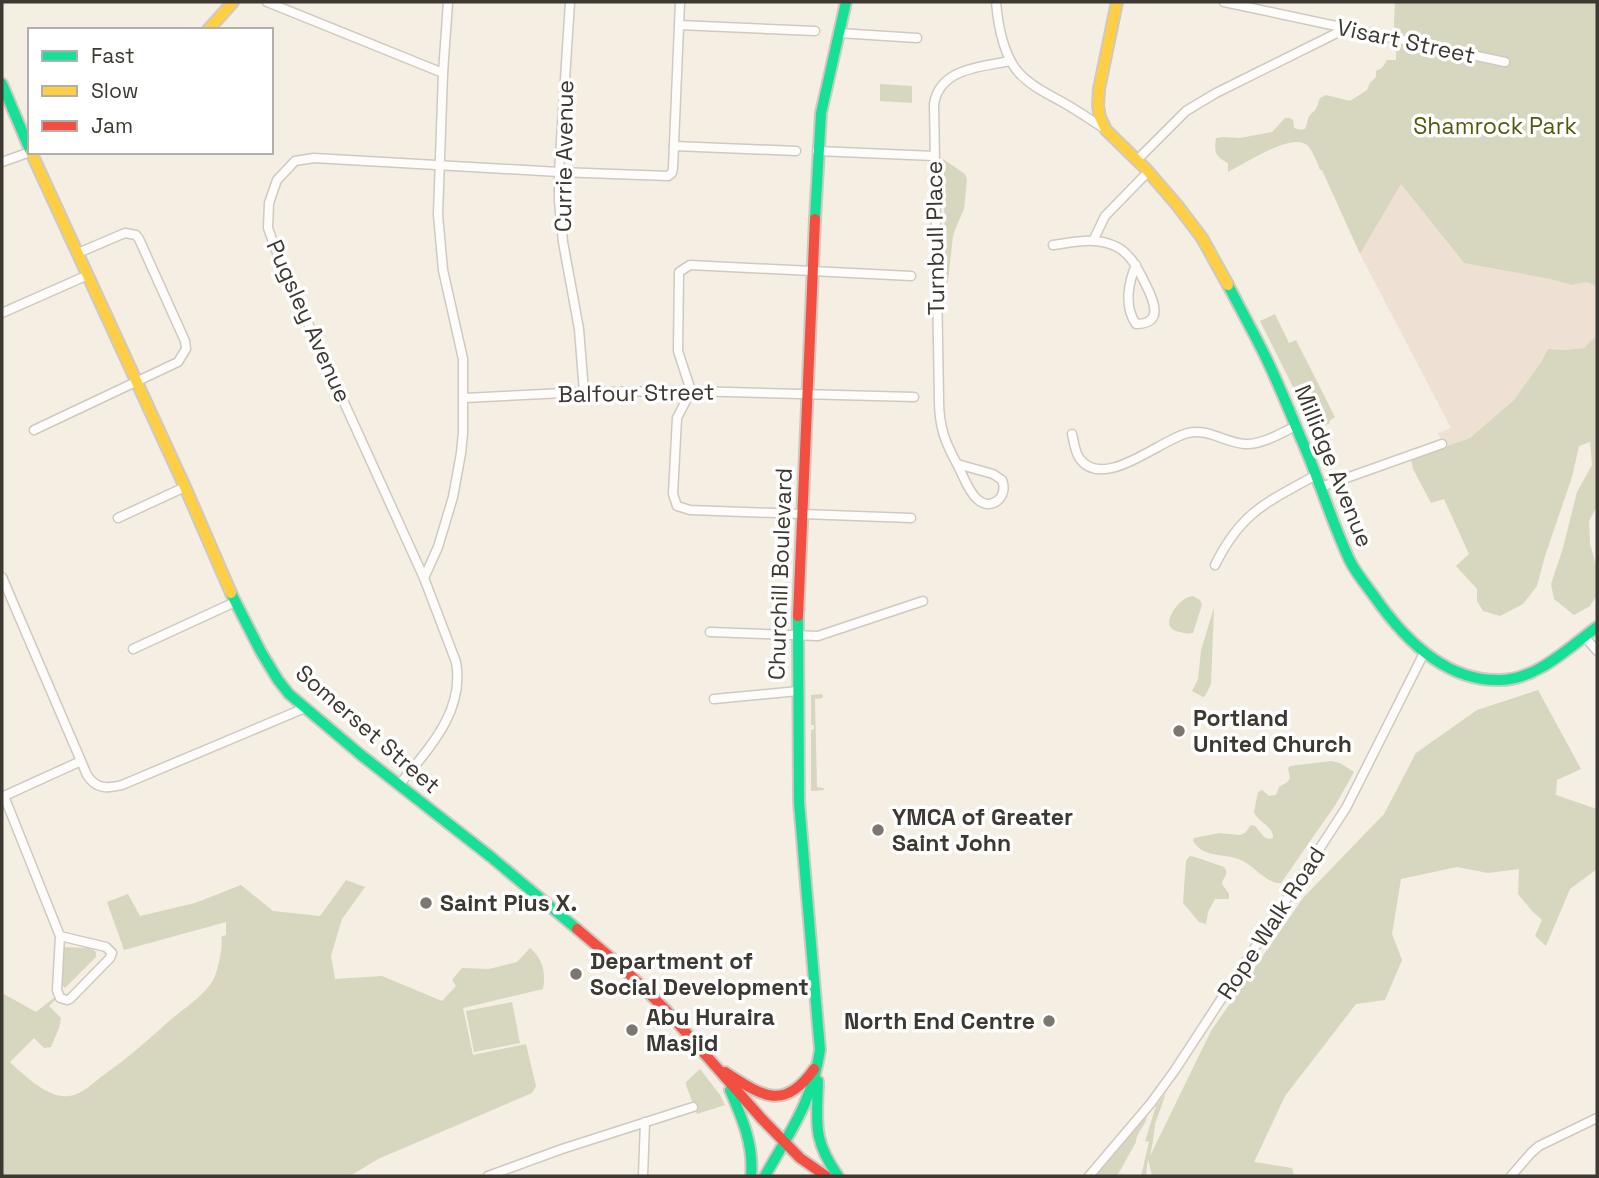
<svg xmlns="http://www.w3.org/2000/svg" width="1599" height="1178" viewBox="0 0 1599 1178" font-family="'Space Grotesk',sans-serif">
<rect width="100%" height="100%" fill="#f5eee3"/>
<!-- education -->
<polygon fill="#eee1d3" points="1401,184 1464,263 1550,279 1571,285 1587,282 1597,287 1597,335 1584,348 1566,350 1548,349 1541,362 1514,400 1470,439 1444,448 1438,433 1451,428 1360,254"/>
<!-- green -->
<g fill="#d7d6be">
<path d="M1395 2H1597V287L1587 282 1571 285 1550 279 1464 263 1401 184 1360 254 1322 170H1320C1317 162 1313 151 1307 145 1292 132 1244 164 1228 172V163C1215 157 1214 152 1216 138L1224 137 1240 138 1272 132 1285 118H1290L1293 120 1294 128C1311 134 1304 123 1310 115 1311 113 1314 112 1315 110 1317 108 1319 101 1320 98L1326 95 1350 101 1367 90 1370 83 1376 77V71L1382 68 1387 60H1396V50L1393 46Z"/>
<polygon points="880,84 912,86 912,103 880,101"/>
<polygon points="943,159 965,174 967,180 964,209 956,227 953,236 948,281 946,287"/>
<polygon points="1275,314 1289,343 1296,340 1335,417 1329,421 1330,423 1312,431 1298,397 1260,321"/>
<polygon points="1597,335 1597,506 1589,521 1590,544 1597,569 1597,595 1590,606 1574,615 1554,599 1551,584 1563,548 1577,492 1592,465 1590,442 1579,446 1572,477 1545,556 1537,586 1523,604 1500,616 1483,611 1477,601 1477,589 1456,566 1469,554 1444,499 1431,503 1413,469 1411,459 1470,438 1514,400 1541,362 1548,349 1566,350 1584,348"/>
<path d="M1193 596 1200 600 1202 605 1193 633C1187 634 1183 633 1176 631 1161 626 1174 607 1183 600 1187 597 1189 597 1193 596Z"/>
<polygon points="1214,607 1211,684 1205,696 1203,697 1192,691 1198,679 1201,651"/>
<polygon points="1538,690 1581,769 1557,780 1556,795 1597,809 1597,869 1570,889 1546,946 1535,936 1542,920 1532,911 1518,894 1519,869 1488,873 1457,867 1401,879 1392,934 1402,960 1385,1000 1356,1004 1285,1096 1254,1162 1292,1168 1294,1176 1152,1176 1148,1159 1146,1176 1141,1176 1149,1142 1145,1141 1156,1106 1166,1093 1155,1124 1153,1141 1150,1156 1211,1031 1303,898 1384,814 1416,753 1477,710"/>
<polygon points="822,694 823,698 815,699 817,787 823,788 825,790 811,791 811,730 814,729 814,725 811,725 811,695"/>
<path d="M1331 761 1340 763 1354 772 1336 804 1281 883C1267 884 1255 867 1243 861 1226 852 1205 860 1193 841L1194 838 1219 833 1240 835 1245 833 1251 825 1255 826 1264 837 1269 839 1273 838C1274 826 1258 823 1254 812L1258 792 1262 790 1269 796 1276 795 1279 787C1291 780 1291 782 1288 768L1290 766Z"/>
<path d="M1190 856 1195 857 1224 867C1230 874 1223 877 1222 884L1229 894V899H1215L1208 912 1206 924 1199 922 1183 903 1186 861 1188 858Z"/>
<path d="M346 880 365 887 342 919 331 956 335 979 382 976 442 1001 456 986 452 980 462 968 489 969 517 962 530 948C543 959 546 973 543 989L463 1008 473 1055 526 1044 536 1086 532 1093 378 1159 350 1176H2V993L36 1012 55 997 56 999 49 1006 61 1018 59 1028 51 1047 44 1048 34 1038 10 1062C24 1075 48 1099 69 1096 81 1095 92 1084 101 1077 125 1060 146 1042 168 1022 183 1009 200 999 212 982 217 975 224 945 221 937L226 935V922L124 950 107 902 128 894 140 916 195 903 241 885 273 911 320 916Z"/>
<polygon points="62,947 88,948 94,950 96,953 96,957 65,988 62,985"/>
<polygon points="512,1002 520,1043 474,1052 466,1011"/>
<polygon points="700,1069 720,1095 725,1105 697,1114 686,1085 686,1082"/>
<path d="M1147 1116C1146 1126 1136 1132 1136 1142L1117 1176H1095Z"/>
</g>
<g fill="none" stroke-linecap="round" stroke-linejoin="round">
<!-- street casing -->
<g stroke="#cfc9c1" stroke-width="11">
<g id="street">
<polyline points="267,2 443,73"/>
<polyline points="570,2 559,172 559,201 563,242 579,329 584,392"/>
<path d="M996 2C998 25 1003 55 1019 73 1031 86 1048 94 1064 103 1078 111 1091 120 1105 129"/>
<polyline points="1224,2 1505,62"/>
<polyline points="679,25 815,31"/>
<polyline points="839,33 917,38"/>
<polyline points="674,146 796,151"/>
<polyline points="817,151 934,156"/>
<polyline points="1137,160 1186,111 1216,93 1347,28"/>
<polyline points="2,162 30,152"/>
<polyline points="1094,239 1105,216 1148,172"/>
<path d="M1053 245C1075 242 1096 236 1117 247 1131 254 1139 271 1146 285 1154 301 1164 324 1136 324 1124 307 1128 283 1136 265"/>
<polyline points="2,313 88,275"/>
<polyline points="464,398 584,392 691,391 914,397"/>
<polyline points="34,430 178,362 186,349 185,341 139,239 136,235 125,233 78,253"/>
<path d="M1072 434C1074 442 1075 453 1080 459 1104 491 1161 439 1188 433 1209 428 1225 443 1245 444 1262 445 1281 433 1296 426"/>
<path d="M957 464C963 475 968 491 977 499 991 512 1009 497 1002 480L993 474 957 464C945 442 939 427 939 400L934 104C940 68 981 67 1010 61"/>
<polyline points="1321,487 1442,444"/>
<polyline points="118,518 185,487"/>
<polyline points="911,518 690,510 677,506 673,494 677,418 691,391 678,351 679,272 690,265 911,276"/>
<path d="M1215 565C1242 511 1266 503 1316 475"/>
<path d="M2 577 87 775C96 789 107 789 122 785L305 708"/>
<polyline points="424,578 438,547 453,497 461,453 463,433 463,359 443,270 438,215 443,73 448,2"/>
<polyline points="710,632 818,636 923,601"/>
<polyline points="1584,636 1597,651"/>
<polyline points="133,649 235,602"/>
<polyline points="714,699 798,691"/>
<path d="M399 785C428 749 465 712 456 662L424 578 281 264 268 228 269 203 277 180 295 161 314 158 559 172 668 176 672 173 673 168 680 2"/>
<polyline points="4,796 60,936 57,990 60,998 67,1000 70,999 110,958 112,953 106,947 60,936"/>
<polyline points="2,797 81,761"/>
<polyline points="488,1176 562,1149 693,1107"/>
<polyline points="643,1176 645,1122"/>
<polyline points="1089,1176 1151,1103 1175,1070 1346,808 1424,653"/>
<polyline points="1511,1176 1531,1153 1539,1146 1597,1118"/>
</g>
</g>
<!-- fast casing -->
<g stroke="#cfc9c1" stroke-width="14">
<g id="fast">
<polyline points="2,84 30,150"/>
<polyline points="815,219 821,113 846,2"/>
<path d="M1228 285C1241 310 1255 335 1267 360 1280 387 1291 415 1303 443 1320 482 1332 523 1350 561 1356 573 1366 585 1374 596 1403 638 1445 682 1501 680 1538 679 1569 647 1597 627"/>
<polyline points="231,593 261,652 278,680 289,694 361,755 491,857 577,929"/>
<path d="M818 1081C817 1123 812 1139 838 1176"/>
<path d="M730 1090C742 1118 754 1145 751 1176"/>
<path d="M765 1176C790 1131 812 1103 820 1050L799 802 798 616"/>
</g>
</g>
<!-- slow casing -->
<g stroke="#cfc9c1" stroke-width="14">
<g id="slow">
<polyline points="1117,2 1099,89 1098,106 1100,117 1106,130 1146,169 1177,205 1202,238 1228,285"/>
<polyline points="208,30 233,2"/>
<polyline points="31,152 185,487 231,593"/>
</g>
</g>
<!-- jam casing -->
<g stroke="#cfc9c1" stroke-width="14">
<g id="jam">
<polyline points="798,616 815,219"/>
<polyline points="577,929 623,968 667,1011 761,1118 800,1158 826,1176"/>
<path d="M725 1072C762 1096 784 1112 814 1069"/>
</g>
</g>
<!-- street -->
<use href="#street" stroke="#fefcfb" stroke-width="8"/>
<!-- fast -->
<use href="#fast" stroke="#16e098" stroke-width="10"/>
<!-- slow -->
<use href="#slow" stroke="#ffcf43" stroke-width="10"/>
<!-- jam -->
<use href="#jam" stroke="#f24e42" stroke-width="10"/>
</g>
<!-- markers -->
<g fill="#7d786f" stroke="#fff" stroke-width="2.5">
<circle cx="1179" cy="731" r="7"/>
<circle cx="878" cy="830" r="7"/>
<circle cx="426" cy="903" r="7"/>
<circle cx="576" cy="974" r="7"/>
<circle cx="1049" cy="1021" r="7"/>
<circle cx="632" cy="1030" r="7"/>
</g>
<g text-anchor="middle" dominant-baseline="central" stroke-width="7" stroke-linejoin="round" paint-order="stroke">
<!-- street labels -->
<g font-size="23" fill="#3d3831" stroke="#fff">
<text transform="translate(1406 41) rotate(12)">Visart Street</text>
<text transform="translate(564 156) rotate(-89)">Currie Avenue</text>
<text transform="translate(935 238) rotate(-91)">Turnbull Place</text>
<text transform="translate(309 321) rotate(66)">Pugsley Avenue</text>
<text transform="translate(636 393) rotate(-1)">Balfour Street</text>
<text transform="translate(1334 466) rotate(68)">Millidge Avenue</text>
<text transform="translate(780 574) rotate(-88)">Churchill Boulevard</text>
<text transform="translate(368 729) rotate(41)">Somerset Street</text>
<text transform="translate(1271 923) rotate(-57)">Rope Walk Road</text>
</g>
<!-- park labels -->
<g font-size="23" fill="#56580c" stroke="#fff">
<text x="1495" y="126">Shamrock Park</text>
</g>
<!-- poi labels -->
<g font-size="23" font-weight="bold" fill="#3d3831" stroke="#fff" text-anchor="start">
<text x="1193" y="718">Portland<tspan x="1193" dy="26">United Church</tspan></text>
<text x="892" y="817">YMCA of Greater<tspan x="892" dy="26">Saint John</tspan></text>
<text x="440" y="903">Saint Pius X.</text>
<text x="590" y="961">Department of<tspan x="590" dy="26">Social Development</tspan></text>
<text x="646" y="1017">Abu Huraira<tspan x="646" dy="26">Masjid</tspan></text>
<text x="1035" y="1021" text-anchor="end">North End Centre</text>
</g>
</g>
<!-- border -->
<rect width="1599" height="1178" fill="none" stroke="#3d3831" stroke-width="7"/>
<!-- legend -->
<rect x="28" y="28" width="245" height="126" fill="#ffffff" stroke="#b1afad" stroke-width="2"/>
<rect x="42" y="51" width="35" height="10" fill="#16e098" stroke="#b1afad" stroke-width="2"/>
<text x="91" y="63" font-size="21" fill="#3d3831">Fast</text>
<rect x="42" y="86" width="35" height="10" fill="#ffcf43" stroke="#b1afad" stroke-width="2"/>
<text x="91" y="98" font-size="21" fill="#3d3831">Slow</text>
<rect x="42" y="121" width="35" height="10" fill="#f24e42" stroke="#b1afad" stroke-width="2"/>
<text x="91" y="133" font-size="21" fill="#3d3831">Jam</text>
</svg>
